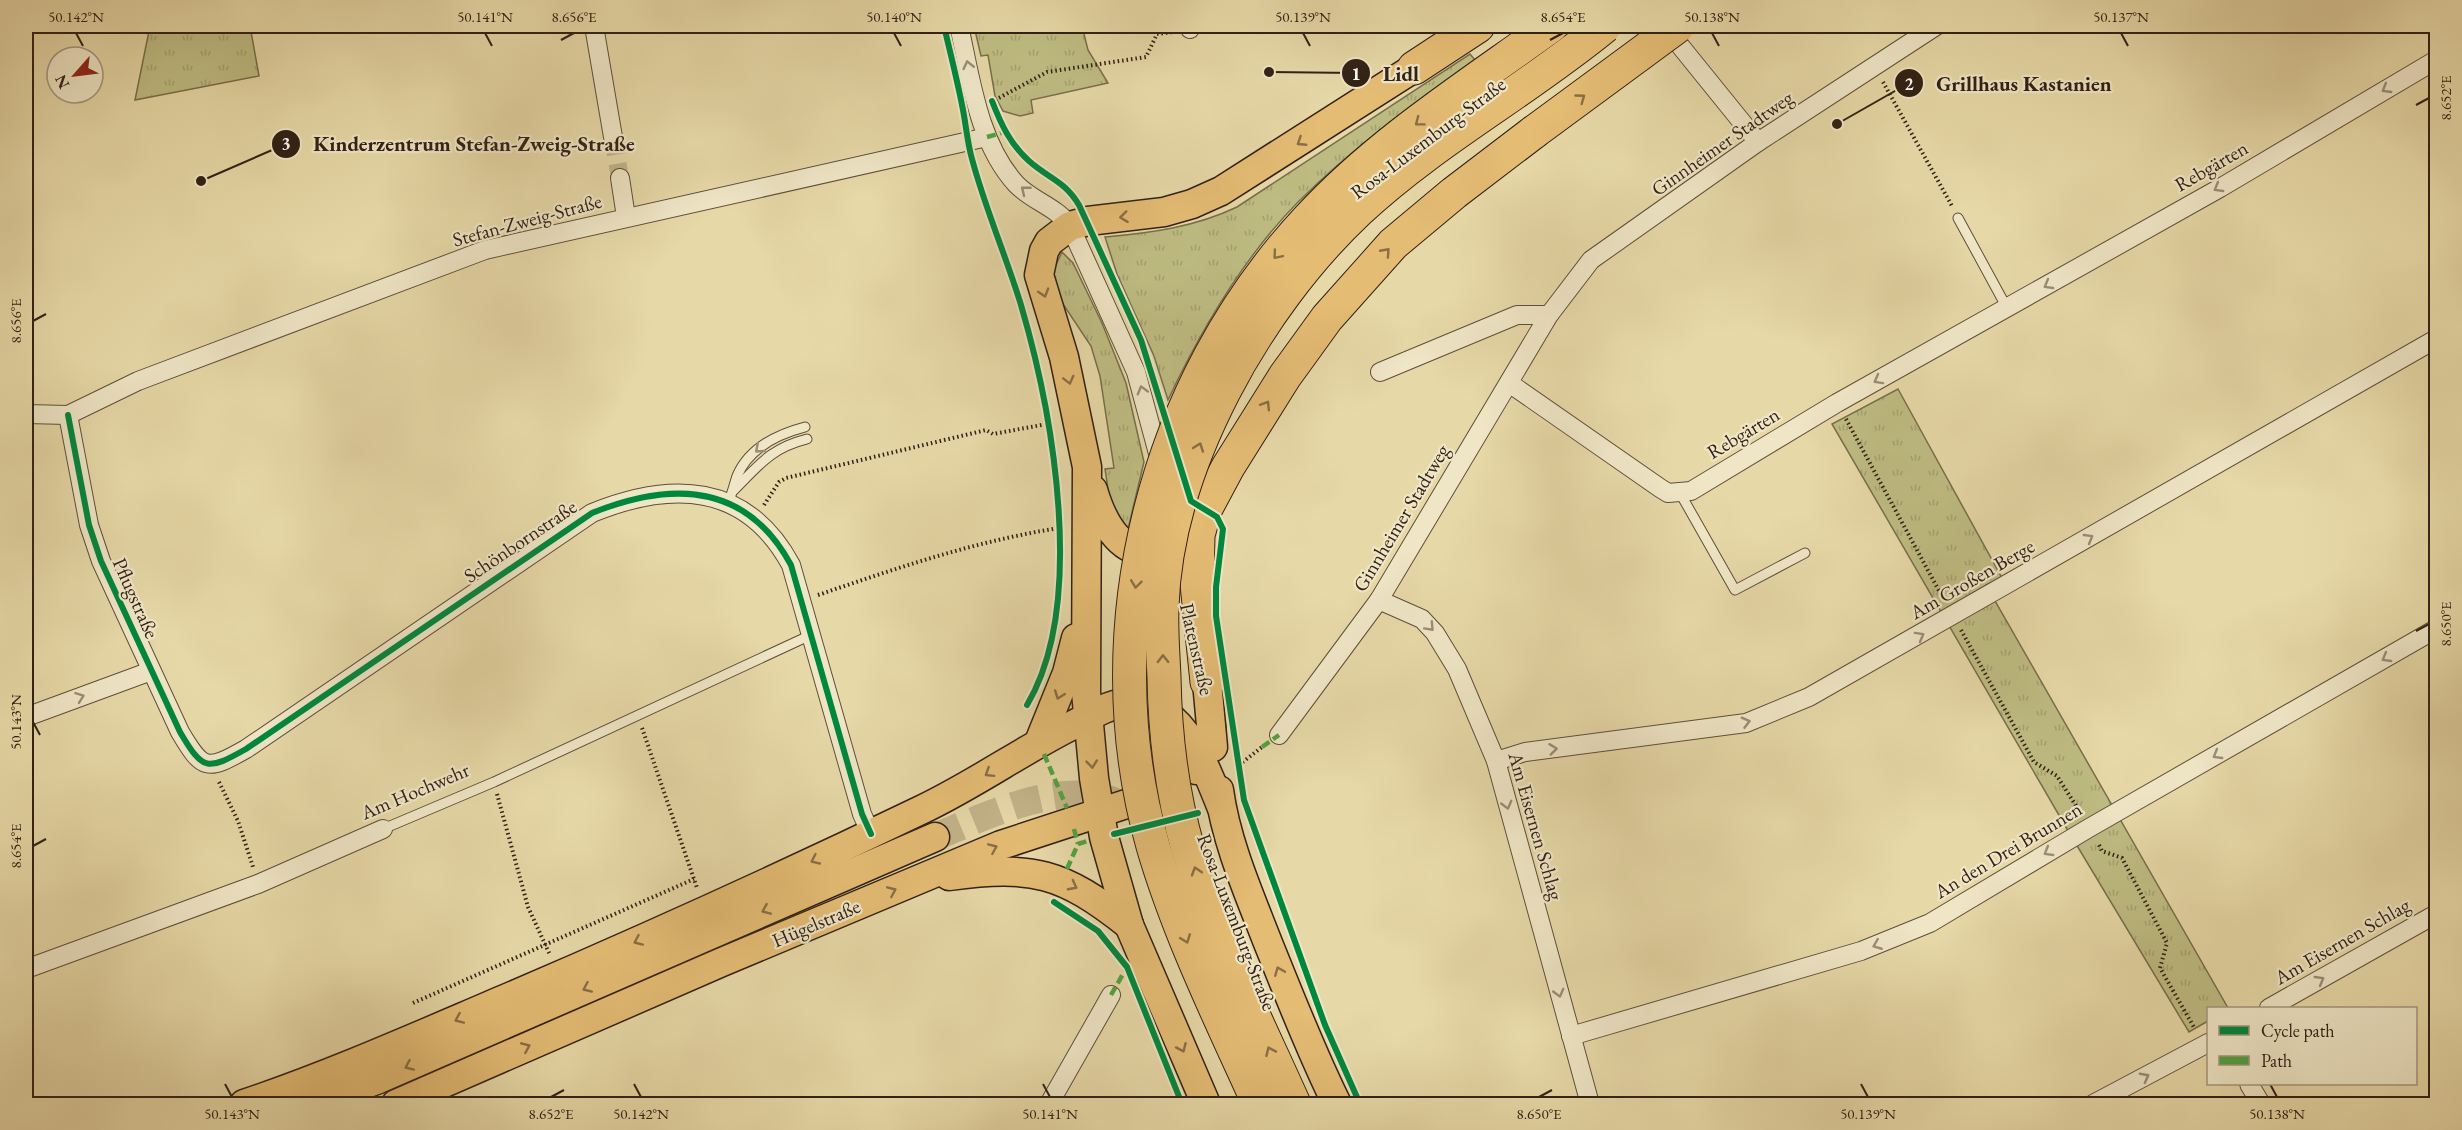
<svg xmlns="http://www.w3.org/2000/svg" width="2462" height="1130" viewBox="0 0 2462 1130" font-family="'EB Garamond',serif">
<defs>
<pattern id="grass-tufts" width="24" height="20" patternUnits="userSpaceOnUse" patternTransform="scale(1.5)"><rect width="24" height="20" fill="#bebc82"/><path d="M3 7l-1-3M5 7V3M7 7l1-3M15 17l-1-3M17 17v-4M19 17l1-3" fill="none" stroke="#a4a170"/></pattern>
</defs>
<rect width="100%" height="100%" fill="#e7d8a7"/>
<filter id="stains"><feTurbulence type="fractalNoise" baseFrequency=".00333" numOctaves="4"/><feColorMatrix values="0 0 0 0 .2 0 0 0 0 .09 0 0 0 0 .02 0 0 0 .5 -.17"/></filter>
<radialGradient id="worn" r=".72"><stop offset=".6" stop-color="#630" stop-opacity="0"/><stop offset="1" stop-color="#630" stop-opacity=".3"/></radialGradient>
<!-- grass -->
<g fill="url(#grass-tufts)" stroke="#786e4c" stroke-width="1.5">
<polygon points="150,26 250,26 259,76 135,100"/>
<polygon points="974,26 1082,26 1088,50 1108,83 1031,100 1033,113 1020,116 1003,111 995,96 988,55 981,56"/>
<path d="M1470 54 1475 60C1413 104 1352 148 1298 202 1243 258 1201 330 1168 400L1154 356 1117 274 1105 237C1151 233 1195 227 1237 207Z"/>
<polygon points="1062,252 1073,263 1102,323 1126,383 1144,462 1127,533 1110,502 1105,469 1114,468 1100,376 1091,346 1053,289 1054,269"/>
<polygon points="1898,389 2002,578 1986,585 2228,1008 2208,1008 2208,1021 2189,1032 2067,829 1832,424"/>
</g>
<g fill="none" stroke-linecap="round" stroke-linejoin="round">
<!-- street-tunnel -->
<polyline stroke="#c3b38a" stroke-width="18" stroke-dasharray="18 9" stroke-linecap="butt" points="613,137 620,178"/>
<!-- primary-tunnel -->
<path stroke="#c3b38a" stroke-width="28" stroke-dasharray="28 14" stroke-linecap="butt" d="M935 837C987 816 1065 776 1120 804"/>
<!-- lane casing -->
<g stroke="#5e4f3a" stroke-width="11">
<g id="lane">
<polyline points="1958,218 2007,308"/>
<path d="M734 490C759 465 771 448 807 439"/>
<polyline points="1680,493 1735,590 1805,553"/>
<path d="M728 503C732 494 734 485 737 476 749 448 778 434 805 427"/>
<polyline points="383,829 494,782 813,634"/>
</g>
</g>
<!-- street casing -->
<g stroke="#5e4f3a" stroke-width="20">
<g id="street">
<polyline points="594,26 613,137"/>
<path d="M959 26C971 79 978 142 1016 184 1032 201 1057 207 1070 226L1136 372 1160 461"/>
<polyline points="1189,26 1190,29"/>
<polyline points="1665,27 1758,142"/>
<polyline points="620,178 626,217"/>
<polyline points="1380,372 1517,315 1549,315"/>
<polyline points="1509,383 1660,488 1668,493 1691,491 1837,403 2220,188 2436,60"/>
<polyline points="26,414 68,415 138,381 485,250 987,137"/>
<path d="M68 415 89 525 101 561 180 732C203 771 207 771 246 749L592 513C671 481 746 482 791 565L862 814 871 834"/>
<polyline points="1379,600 1422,619 1435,633 1457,669 1496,761 1590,1104"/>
<polyline points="26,717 151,671"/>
<polyline points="1279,735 1379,600 1549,315 1591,260 1758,142 1936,26"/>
<polyline points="1496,761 1525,752 1746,723 1809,697 2436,339"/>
<polyline points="26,969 258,884 383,829"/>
<polyline points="2269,1008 2436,914"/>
<polyline points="1571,1036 1861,951 1930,923 2089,828 2436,629"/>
<polyline points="2249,1084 2261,1104"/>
<polyline points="1049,1104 1111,995"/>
<polyline points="2093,1104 2208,1043"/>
</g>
</g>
<!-- primary casing -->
<g stroke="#312116" stroke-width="31">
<g id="primary">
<path d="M1093 490C1103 524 1122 561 1165 551"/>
<polyline points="1207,682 1213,747"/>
<polyline points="1039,742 1067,673 1076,638"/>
<polyline points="1196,770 1208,742 1211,727"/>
<path d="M1219 790C1226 842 1249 894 1268 943 1290 997 1311 1052 1337 1104"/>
<path d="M949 876C1033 865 1062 872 1129 925"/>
<path d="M244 1104C333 1074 418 1036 505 999 645 939 784 876 921 810 974 785 1021 751 1073 725 1090 716 1107 705 1125 703 1182 699 1204 764 1221 806"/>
<polyline points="311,1104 379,1079 935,837"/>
<polyline points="396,1104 722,962 1001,845 1163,792"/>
<polyline points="1206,1104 1129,925 1104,837 1094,778 1086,692 1087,467 1064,357 1039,275 1044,251 1049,242 1070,226 1088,221 1164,212 1192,204 1221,191 1414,68"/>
</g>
</g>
<!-- highway casing -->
<g stroke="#312116" stroke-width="35">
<g id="highway">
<polyline points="1414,68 1478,26"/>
<polyline points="1207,682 1197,584 1198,535 1205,510 1228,467 1285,376 1327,318 1393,244 1454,193 1534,132"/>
</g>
</g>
<!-- path -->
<g stroke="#312116" stroke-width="4" stroke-dasharray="1.5 3" stroke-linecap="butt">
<polyline points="1883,82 1952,206"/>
<polyline points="995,100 1047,72 1146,57 1157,34 1173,32"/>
<polyline points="1846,419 1944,600"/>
<polyline points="764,505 779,482 786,478 986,430 993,434 1047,424"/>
<path d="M818 595C897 568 976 541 1059 528"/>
<polyline points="1961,630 2034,762 2057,776 2080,812"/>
<polyline points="642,728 697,888"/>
<polyline points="1239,765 1262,747"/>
<polyline points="219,782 238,821 253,867"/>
<polyline points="497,794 528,907 550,955"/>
<polyline points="2099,845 2102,851 2122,858 2167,943 2160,968 2195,1029"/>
<polyline points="413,1003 694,879"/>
</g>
<!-- lane -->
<use href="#lane" stroke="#efe6c6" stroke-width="9"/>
<!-- street -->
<use href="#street" stroke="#efe6c6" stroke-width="18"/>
<!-- primary -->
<use href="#primary" stroke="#e4bc74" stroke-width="28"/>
<!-- highway -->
<use href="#highway" stroke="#e4bc74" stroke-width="33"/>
<!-- highway-bridge casing -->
<g stroke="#312116" stroke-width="35" stroke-linecap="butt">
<g id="highway-bridge">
<polyline points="1534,132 1678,26"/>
<path d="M1259 1104C1221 1020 1179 935 1153 846 1091 629 1155 383 1308 219 1378 143 1468 86 1551 26"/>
<path d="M1294 1104C1257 1021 1214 937 1188 849 1172 793 1165 735 1164 677 1163 654 1161 630 1162 606 1167 465 1257 306 1358 211 1433 141 1526 91 1605 26"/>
</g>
</g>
<!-- highway-bridge -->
<use href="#highway-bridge" stroke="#e4bc74" stroke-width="33"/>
<!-- quiet -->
<g stroke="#52a240" stroke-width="4.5" stroke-dasharray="9 4.5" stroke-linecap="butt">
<polyline points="987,137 1005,132"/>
<polyline points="1262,747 1279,735"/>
<polyline points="1044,754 1067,808"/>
<polyline points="1074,829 1078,844"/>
<polyline points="1067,869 1078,844 1091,840"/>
<polyline points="1111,995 1127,967"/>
</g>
<!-- cycleway casing -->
<g stroke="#efe6c6" stroke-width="10">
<g id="cycleway">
<path d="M944 26C950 52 957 79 962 105 966 123 967 142 972 159 985 208 1006 256 1021 305 1053 414 1087 604 1027 705"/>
<path d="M992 101C1001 124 1010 144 1029 161 1048 178 1065 181 1079 205L1141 340 1191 501 1217 517 1223 529 1216 587V616L1244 800 1325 1025 1360 1104"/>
<path d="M68 415 89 525 101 561 180 732C203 771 207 771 246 749L592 513C671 481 746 482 791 565L862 814 871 834"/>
<polyline points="1114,834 1198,813"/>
<polyline points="1054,902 1098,931 1127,967 1182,1104"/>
</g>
</g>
<!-- cycleway -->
<use href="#cycleway" stroke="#00873e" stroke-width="6"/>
</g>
<!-- one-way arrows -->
<defs><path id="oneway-chevron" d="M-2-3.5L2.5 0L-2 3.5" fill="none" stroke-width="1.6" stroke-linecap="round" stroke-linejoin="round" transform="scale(1.5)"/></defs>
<g stroke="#9a8d77">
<use href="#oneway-chevron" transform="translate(968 65) rotate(-103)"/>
<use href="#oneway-chevron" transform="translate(2386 89) rotate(149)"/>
<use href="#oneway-chevron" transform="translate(2218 188) rotate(150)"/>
<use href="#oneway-chevron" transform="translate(1025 190) rotate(-141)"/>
<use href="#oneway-chevron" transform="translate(2048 285) rotate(150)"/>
<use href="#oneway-chevron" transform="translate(1878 380) rotate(151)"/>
<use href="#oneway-chevron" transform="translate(1142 390) rotate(-106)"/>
<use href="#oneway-chevron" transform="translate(759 449) rotate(139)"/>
<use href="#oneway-chevron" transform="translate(2089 538) rotate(-30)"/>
<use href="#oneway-chevron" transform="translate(1430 627) rotate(47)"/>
<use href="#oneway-chevron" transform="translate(1920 636) rotate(-29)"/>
<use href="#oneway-chevron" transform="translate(2386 658) rotate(150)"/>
<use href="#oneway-chevron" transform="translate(80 697) rotate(-20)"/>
<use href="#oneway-chevron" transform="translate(1746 722) rotate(-15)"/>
<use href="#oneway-chevron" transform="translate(1553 749) rotate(-7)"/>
<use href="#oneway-chevron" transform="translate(2217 755) rotate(150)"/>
<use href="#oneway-chevron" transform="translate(1507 805) rotate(75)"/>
<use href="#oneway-chevron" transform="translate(2048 852) rotate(149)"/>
<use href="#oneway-chevron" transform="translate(1877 945) rotate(158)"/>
<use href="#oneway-chevron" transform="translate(2320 980) rotate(-30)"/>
<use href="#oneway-chevron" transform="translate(1559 993) rotate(75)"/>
<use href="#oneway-chevron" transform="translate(2145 1077) rotate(-28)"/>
</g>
<g stroke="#8a6e45">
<use href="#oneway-chevron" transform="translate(1581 98) rotate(-36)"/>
<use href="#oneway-chevron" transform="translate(1419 122) rotate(143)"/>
<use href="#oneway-chevron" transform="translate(1301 142) rotate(147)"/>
<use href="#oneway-chevron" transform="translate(1124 217) rotate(173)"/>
<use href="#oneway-chevron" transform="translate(1386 252) rotate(-48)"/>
<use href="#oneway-chevron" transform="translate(1277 255) rotate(130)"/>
<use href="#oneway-chevron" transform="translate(1044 293) rotate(73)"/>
<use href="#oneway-chevron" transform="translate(1069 380) rotate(76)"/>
<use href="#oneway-chevron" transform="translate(1266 405) rotate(-58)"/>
<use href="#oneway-chevron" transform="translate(1199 447) rotate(-70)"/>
<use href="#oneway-chevron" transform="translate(1136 584) rotate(97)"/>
<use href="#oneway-chevron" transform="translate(1163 659) rotate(-91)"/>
<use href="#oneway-chevron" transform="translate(1059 695) rotate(110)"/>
<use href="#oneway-chevron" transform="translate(1092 764) rotate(84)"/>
<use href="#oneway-chevron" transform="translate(989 773) rotate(148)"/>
<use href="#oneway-chevron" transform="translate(993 848) rotate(-23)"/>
<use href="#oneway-chevron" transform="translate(815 860) rotate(155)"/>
<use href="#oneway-chevron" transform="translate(1196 871) rotate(-108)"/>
<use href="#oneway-chevron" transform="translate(1073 886) rotate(28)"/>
<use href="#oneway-chevron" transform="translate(892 891) rotate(-23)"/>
<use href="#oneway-chevron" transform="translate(766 910) rotate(157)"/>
<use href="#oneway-chevron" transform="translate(1186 939) rotate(69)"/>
<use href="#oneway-chevron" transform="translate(638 941) rotate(156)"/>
<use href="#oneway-chevron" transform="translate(1279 971) rotate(-112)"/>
<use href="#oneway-chevron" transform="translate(587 988) rotate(156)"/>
<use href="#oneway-chevron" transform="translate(459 1019) rotate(157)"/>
<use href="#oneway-chevron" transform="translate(526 1047) rotate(-23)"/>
<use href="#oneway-chevron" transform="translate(1182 1048) rotate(66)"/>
<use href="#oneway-chevron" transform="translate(1270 1051) rotate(-114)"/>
<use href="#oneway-chevron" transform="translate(409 1066) rotate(156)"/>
</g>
<!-- ticks -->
<path fill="none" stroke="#312116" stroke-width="2" d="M76 33 83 46M485 33 492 46M894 33 901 46M1303 33 1310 46M1712 33 1719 46M2121 33 2128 46M561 40 574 33M1550 40 1563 33M2416 105 2429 98M33 321 46 314M2416 631 2429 624M33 722 40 735M33 846 46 839M225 1084 232 1097M634 1084 641 1097M1043 1084 1050 1097M1861 1084 1868 1097M2270 1084 2277 1097M551 1097 564 1090M1539 1097 1552 1090"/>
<g text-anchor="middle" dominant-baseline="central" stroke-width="4.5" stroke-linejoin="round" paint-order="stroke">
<!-- street labels -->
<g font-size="20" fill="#312116" stroke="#efe6c6">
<text transform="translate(1428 138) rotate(-37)">Rosa-Luxemburg-Straße</text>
<text transform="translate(1722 143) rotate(-35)">Ginnheimer Stadtweg</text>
<text transform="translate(2211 166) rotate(-30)">Rebgärten</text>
<text transform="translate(527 220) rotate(-15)">Stefan-Zweig-Straße</text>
<text transform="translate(1743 433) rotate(-31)">Rebgärten</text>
<text transform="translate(1401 518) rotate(-59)">Ginnheimer Stadtweg</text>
<text transform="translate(520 541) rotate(-34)">Schönbornstraße</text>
<text transform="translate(1972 579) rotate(-30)">Am Großen Berge</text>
<text transform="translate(136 598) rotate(66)">Pflugstraße</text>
<text transform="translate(1197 649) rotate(77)">Platenstraße</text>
<text transform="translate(415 791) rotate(-23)">Am Hochwehr</text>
<text transform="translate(1536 826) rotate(74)">Am Eisernen Schlag</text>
<text transform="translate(2008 850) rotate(-31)">An den Drei Brunnen</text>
<text transform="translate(1237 922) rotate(69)">Rosa-Luxemburg-Straße</text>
<text transform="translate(816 923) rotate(-23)">Hügelstraße</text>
<text transform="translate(2342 941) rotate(-30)">Am Eisernen Schlag</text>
</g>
</g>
<!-- callouts -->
<path fill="none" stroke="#312116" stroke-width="2" d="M1269 72L1356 73M1837 124L1909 83M201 181L286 144"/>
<g fill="#312116" stroke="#efe6c6" stroke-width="2">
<circle cx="1269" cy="72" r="6"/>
<circle cx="1837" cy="124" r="6"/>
<circle cx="201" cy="181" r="6"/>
<circle cx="1356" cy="73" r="15"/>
<circle cx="1909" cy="83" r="15"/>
<circle cx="286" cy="144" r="15"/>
</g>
<g font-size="18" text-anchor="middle" font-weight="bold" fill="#fff">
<text x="1356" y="80">1</text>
<text x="1909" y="90">2</text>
<text x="286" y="150">3</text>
</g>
<g font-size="21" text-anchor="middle" font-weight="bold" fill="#312116" stroke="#efe6c6" stroke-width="4.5" stroke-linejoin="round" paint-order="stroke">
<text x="1401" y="81">Lidl</text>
<text x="2024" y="91">Grillhaus Kastanien</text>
<text x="474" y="151">Kinderzentrum Stefan-Zweig-Straße</text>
</g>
<!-- margin -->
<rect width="2462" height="1130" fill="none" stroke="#e7d8a7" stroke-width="66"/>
<!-- legend -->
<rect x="2207" y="1007" width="210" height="78" fill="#efe6c6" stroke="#a39780" stroke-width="1.5"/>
<rect x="2219" y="1026" width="30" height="9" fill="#00873e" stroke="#a39780" stroke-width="1.5"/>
<text x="2261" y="1037" font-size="18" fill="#312116">Cycle path</text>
<rect x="2219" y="1056" width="30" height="9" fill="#52a240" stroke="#a39780" stroke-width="1.5"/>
<text x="2261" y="1067" font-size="18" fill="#312116">Path</text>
<!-- north arrow -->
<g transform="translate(75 75) rotate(242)"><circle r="28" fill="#efe6c6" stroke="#a39780" stroke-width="1.5"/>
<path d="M0-4.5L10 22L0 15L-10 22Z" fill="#8f2418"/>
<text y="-9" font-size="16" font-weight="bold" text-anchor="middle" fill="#312116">N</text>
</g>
<rect x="33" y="33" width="2396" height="1064" fill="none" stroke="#312116" stroke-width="2"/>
<g font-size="15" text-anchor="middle" fill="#312116">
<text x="76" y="22">50.142°N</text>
<text x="485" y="22">50.141°N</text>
<text x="574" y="22">8.656°E</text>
<text x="894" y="22">50.140°N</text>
<text x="1303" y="22">50.139°N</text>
<text x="1563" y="22">8.654°E</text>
<text x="1712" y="22">50.138°N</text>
<text x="2121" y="22">50.137°N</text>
<text transform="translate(2446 98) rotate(-90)" y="5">8.652°E</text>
<text transform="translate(16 321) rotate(-90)" y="5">8.656°E</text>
<text transform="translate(2446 624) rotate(-90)" y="5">8.650°E</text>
<text transform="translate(16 722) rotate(-90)" y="5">50.143°N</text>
<text transform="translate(16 846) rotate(-90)" y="5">8.654°E</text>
<text x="232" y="1119">50.143°N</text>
<text x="551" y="1119">8.652°E</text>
<text x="641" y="1119">50.142°N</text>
<text x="1050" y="1119">50.141°N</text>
<text x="1539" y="1119">8.650°E</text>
<text x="1868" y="1119">50.139°N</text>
<text x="2277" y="1119">50.138°N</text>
</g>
<rect width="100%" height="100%" filter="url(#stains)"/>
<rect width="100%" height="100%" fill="url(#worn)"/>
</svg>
